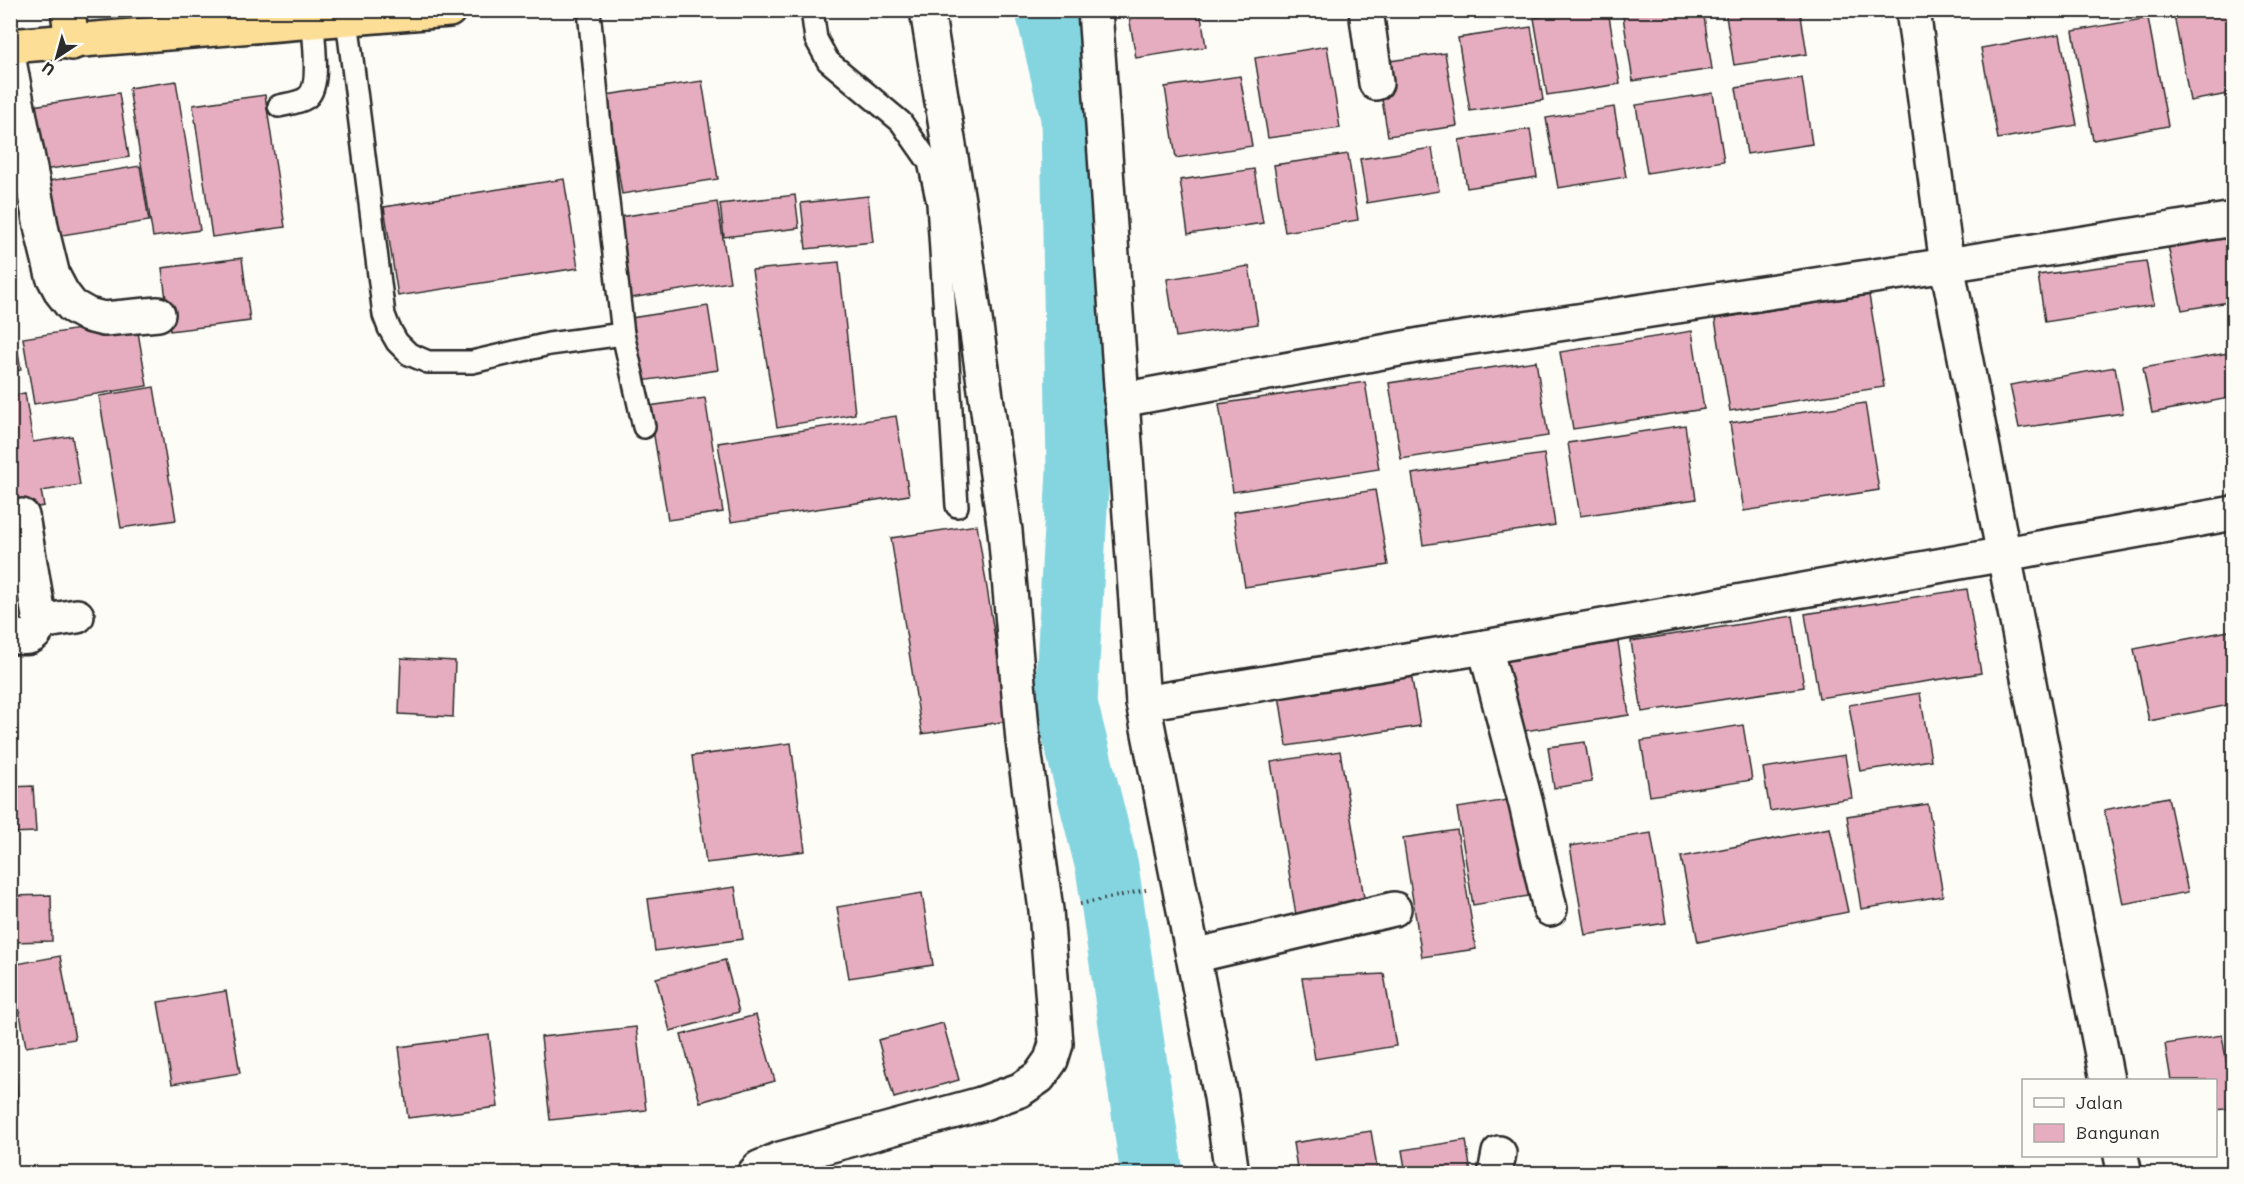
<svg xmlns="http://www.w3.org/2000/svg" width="2244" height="1184" viewBox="0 0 2244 1184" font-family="Mali,sans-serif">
<rect width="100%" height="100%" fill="#fdfcf7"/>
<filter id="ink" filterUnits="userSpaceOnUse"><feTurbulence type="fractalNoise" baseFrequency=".0167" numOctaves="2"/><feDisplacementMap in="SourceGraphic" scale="12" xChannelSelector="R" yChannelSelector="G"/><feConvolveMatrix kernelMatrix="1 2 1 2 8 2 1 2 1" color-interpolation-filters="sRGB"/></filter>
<g filter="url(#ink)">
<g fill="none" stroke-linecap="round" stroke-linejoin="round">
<!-- river -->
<polyline stroke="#85d5e1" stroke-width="63" points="1047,10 1072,117 1078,469 1066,704 1107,867 1152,1174"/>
</g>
<!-- building -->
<g fill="#e5adbf" stroke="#2b2b2b" stroke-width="1.5">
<polygon points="1128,10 1200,10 1206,47 1136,58"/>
<polygon points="1581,10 1608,10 1620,84 1547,95 1534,18"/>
<polygon points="1622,10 1703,10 1712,69 1633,81"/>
<polygon points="1725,10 1800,10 1807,54 1734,65"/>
<polygon points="2196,10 2234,10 2234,93 2190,101 2174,15"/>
<polygon points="2148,18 2168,126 2093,140 2073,31"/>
<polygon points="1531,27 1543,100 1470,111 1458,38"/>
<polygon points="2060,34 2077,125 1998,139 1981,48"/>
<polygon points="1327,46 1340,128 1268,138 1255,58"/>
<polygon points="1445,53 1457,126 1388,136 1376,63"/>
<polygon points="1240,76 1252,146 1176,158 1165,87"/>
<polygon points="1802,78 1812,144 1747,154 1736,88"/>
<polygon points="176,81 200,230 153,237 129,88"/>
<polygon points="702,81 718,179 622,194 606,95"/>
<polygon points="119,93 129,157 37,171 26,107"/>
<polygon points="1713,93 1724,161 1647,173 1636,105"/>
<polygon points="265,95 285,227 212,237 193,105"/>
<polygon points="1614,107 1626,177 1558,188 1546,118"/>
<polygon points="1530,129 1537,177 1467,188 1459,140"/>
<polygon points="1432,148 1439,191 1367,203 1360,159"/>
<polygon points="1348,154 1358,220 1285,232 1274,165"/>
<polygon points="140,166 149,221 44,238 36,183"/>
<polygon points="1254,169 1263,223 1188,234 1180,180"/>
<polygon points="564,179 578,268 398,296 384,207"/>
<polygon points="795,195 799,228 724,237 720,204"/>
<polygon points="868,196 873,242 806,249 801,203"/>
<polygon points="717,202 730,282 625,299 613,218"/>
<polygon points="2234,224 2234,301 2182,310 2166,237"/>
<polygon points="242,258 250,321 170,331 162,268"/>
<polygon points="2146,261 2154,305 2045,322 2038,275"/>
<polygon points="839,262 855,414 777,427 752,270"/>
<polygon points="1249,266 1258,324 1176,337 1167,279"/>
<polygon points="1869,295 1884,387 1730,411 1715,319"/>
<polygon points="10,304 21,370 10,372"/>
<polygon points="708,306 718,370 641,381 631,318"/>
<polygon points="136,320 147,386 34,404 23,338"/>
<polygon points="1692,331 1704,409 1573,429 1560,352"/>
<polygon points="2234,352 2234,397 2152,413 2143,368"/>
<polygon points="1536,361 1548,436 1401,459 1389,383"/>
<polygon points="2115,367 2123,413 2019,428 2010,385"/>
<polygon points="1365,382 1379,469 1233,492 1219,404"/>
<polygon points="154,387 176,520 121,528 99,396"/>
<polygon points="25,393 33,442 72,436 80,485 41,491 44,506 10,511 10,396"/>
<polygon points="705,398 723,512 668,520 649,406"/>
<polygon points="1865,403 1879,490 1744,511 1730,423"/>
<polygon points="896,416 909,495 731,522 718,443"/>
<polygon points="1685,425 1696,499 1580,516 1568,443"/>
<polygon points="1544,454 1555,525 1423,545 1412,474"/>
<polygon points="1375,490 1388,565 1245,587 1233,512"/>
<polygon points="977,525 1008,721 922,734 891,538"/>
<polygon points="1967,589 1981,673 1819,698 1805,614"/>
<polygon points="1793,616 1804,687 1642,712 1631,641"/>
<polygon points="2234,630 2234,704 2149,721 2134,649"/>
<polygon points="1618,642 1629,715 1518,732 1507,660"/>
<polygon points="401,658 455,661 453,717 399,714"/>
<polygon points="1410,668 1420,726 1287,746 1278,689"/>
<polygon points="1920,693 1931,760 1860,771 1849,705"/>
<polygon points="1743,725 1752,780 1650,796 1641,741"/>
<polygon points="1585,742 1592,782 1554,788 1548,747"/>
<polygon points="791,743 805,851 706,863 692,756"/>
<polygon points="1340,751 1366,910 1297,921 1271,762"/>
<polygon points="1845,755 1852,798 1770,811 1763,768"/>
<polygon points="33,786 36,832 10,833 10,787"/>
<polygon points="2168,797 2188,892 2123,904 2104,810"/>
<polygon points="1520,798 1535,895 1473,905 1457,808"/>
<polygon points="1928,804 1943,896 1861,909 1847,816"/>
<polygon points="1830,828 1848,912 1698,942 1681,857"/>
<polygon points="1457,830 1476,949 1422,957 1403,838"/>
<polygon points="1651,833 1666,923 1585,935 1570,846"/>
<polygon points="735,887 743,939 655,951 648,899"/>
<polygon points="922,893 933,965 849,978 837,907"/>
<polygon points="51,895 52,941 10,942 10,896"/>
<polygon points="60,956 75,1039 26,1047 11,965"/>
<polygon points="725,960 739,1012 670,1031 656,978"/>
<polygon points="1384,974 1396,1046 1315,1059 1302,978"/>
<polygon points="226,991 240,1073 172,1084 158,1002"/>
<polygon points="756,1015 775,1081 700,1102 681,1035"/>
<polygon points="943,1023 959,1080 894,1098 878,1040"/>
<polygon points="10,1026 13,1026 18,1102 10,1103"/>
<polygon points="636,1027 646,1110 550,1120 541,1037"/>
<polygon points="489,1035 498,1107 408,1118 399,1047"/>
<polygon points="2222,1035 2234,1108 2216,1110 2216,1080 2171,1080 2165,1044"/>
<polygon points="1371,1131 1378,1174 1298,1174 1293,1143"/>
<polygon points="1466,1140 1471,1174 1406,1174 1402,1150"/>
</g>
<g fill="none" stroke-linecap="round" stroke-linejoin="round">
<!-- service casing -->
<g stroke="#2b2b2b" stroke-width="26">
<g id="service">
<polyline points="589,10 602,149 623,334 644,427"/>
<polyline points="812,10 816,39 828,61 901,122 929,162 938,203 957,506"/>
<polyline points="347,19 384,315 389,328 397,342 409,354 428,362 472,362 549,344 623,334"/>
<path d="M279 106C287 104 299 103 306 98 322 88 313 40 313 22"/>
</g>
</g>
<!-- minor casing -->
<g stroke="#2b2b2b" stroke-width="38">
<g id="minor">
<polyline points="1095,10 1143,703 1221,1097 1232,1174"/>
<polyline points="1366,10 1376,83"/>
<polyline points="1913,10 1947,265 2107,1080"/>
<polyline points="10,66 42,231 53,276 62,293 72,306 88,315 104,319 158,314"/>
<polyline points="1121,400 1426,344 1947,265 2234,219"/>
<polyline points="40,622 77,616"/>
<path d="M10 635C26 640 36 639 40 622L22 516"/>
<polyline points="1485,647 1526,804 1550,909"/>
<polyline points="1143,703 1485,647 2234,513"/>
<polyline points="1193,956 1394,909"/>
<polyline points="2121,1156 2125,1174"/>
<polyline points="754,1174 759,1168 780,1159 981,1104 1020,1090 1039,1077 1051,1060 1056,1044 1046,910 1023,741 1005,531 960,213 927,10"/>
<polyline points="1495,1174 1499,1153"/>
</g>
</g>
<!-- trunk casing -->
<g stroke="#2b2b2b" stroke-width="38">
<g id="trunk">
<polyline points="68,10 72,43"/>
<polyline points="10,46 449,10"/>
</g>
</g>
<!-- path -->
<polyline stroke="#2b2b2b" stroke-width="4" stroke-dasharray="1.5 4.5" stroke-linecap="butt" points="1080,904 1146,890"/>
<!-- service -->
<use href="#service" stroke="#fdfcf7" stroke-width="21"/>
<!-- minor -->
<use href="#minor" stroke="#fdfcf7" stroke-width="33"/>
<!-- trunk -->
<use href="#trunk" stroke="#fdde96" stroke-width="33"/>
</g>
</g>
<!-- margin -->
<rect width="2244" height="1184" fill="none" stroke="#fdfcf7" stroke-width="36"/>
<rect x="18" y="18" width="2208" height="1148" fill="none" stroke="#2b2b2b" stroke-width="2" filter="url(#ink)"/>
<!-- legend -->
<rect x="2022" y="1079" width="195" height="78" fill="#fdfcf7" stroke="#a9a8a5" stroke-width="1.5"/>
<rect x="2034" y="1098" width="30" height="9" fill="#fdfcf7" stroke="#a9a8a5" stroke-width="1.5"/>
<text x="2076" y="1109" font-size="18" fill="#2b2b2b">Jalan</text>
<rect x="2034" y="1124" width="30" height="18" fill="#e5adbf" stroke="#a9a8a5" stroke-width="1.5"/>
<text x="2076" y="1139" font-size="18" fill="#2b2b2b">Bangunan</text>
<!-- north arrow -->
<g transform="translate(57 57) rotate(216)" stroke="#fdfcf7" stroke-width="4.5" paint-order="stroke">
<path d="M0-4.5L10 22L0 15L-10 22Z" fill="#2b2b2b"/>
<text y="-9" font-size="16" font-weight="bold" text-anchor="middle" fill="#2b2b2b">U</text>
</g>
</svg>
